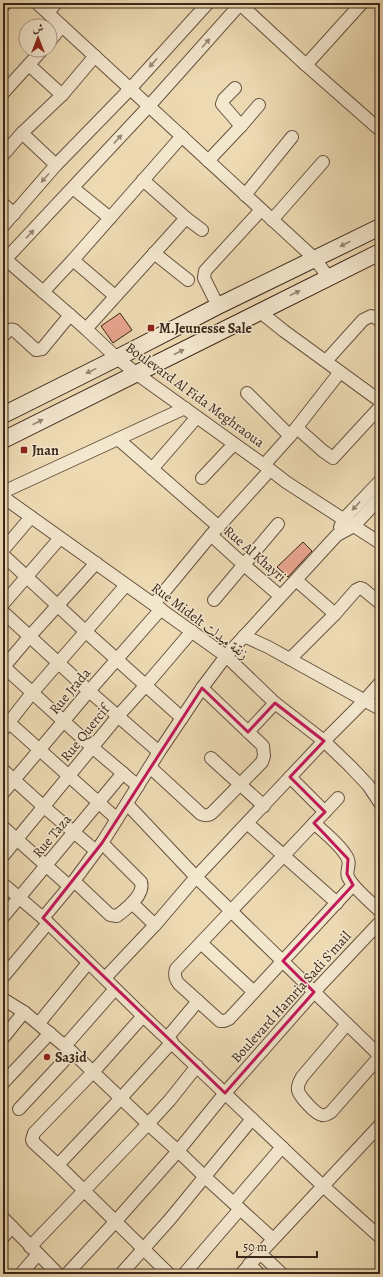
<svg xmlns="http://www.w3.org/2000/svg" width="383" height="1277" viewBox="0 0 383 1277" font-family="Alegreya,Amiri,serif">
<rect width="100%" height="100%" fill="#eddab3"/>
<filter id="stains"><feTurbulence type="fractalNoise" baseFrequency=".005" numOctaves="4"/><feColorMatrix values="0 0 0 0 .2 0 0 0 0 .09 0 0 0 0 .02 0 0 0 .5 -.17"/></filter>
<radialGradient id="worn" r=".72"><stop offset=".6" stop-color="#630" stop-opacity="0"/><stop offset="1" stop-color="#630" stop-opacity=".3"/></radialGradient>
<!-- building -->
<g fill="#e7a48e" stroke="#3b261a">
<polygon points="120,313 132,330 113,343 101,326"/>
<polygon points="303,542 312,551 288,577 277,567"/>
</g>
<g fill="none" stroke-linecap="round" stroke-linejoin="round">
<!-- street casing -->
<g stroke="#685340" stroke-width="14">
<g id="street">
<polyline points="37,3 315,259 328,277"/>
<polyline points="239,3 306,65 380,130"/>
<polyline points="3,6 6,3"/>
<polyline points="48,13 56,3"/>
<polyline points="50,41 62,26"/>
<polyline points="29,65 62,95"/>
<polyline points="306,65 362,3"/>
<polyline points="235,88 224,99 222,104 241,126"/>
<polyline points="3,93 42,50"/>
<polyline points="22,133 56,165"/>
<polyline points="3,155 22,133 62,95 95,56"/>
<polyline points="208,161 241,126 259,105"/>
<polyline points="143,180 186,218 202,230"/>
<polyline points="73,188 110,218"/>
<polyline points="245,195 292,137"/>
<polyline points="3,204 14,214"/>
<polyline points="272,220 323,162"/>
<polyline points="3,226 56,165 130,89 208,3"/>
<polyline points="154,253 188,280"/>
<polyline points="3,257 86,329 117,358 137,374 264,465 286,482 380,543"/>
<polyline points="73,260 115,296"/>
<polyline points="3,262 149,106 241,3"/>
<polyline points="43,292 73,260 182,136"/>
<polyline points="218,306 204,278 205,271 261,210"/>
<polyline points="259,311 284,331 380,401"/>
<polyline points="86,329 186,218"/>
<path d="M3 336C6 333 9 328 14 330L36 350 42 349 70 315"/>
<polyline points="326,361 363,320 371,316 375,317 380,321"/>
<polyline points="247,393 290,436"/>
<polyline points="297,428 323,451 333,458 380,407"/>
<polyline points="118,439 219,527"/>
<polyline points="264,465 290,436 340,372"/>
<polyline points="152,469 197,417"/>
<polyline points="202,478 234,444"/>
<polyline points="3,492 185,408"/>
<polyline points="3,497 226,656 275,703 324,741 350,766 368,785 380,803"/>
<polyline points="340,527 343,520 380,481"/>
<polyline points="211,535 244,565 280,596"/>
<polyline points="3,550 31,517"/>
<polyline points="3,555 85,631 182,718"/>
<polyline points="296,580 335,614"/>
<polyline points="214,600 278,524"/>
<polyline points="3,604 60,538"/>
<polyline points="154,604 211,535 270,470"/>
<polyline points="3,612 89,691 159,752"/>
<polyline points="244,636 268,647 380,709"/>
<polyline points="290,659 335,614 356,590 360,588 363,589 380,603"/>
<polyline points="3,666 92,747 138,786"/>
<polyline points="3,668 29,637 58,605 96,563"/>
<polyline points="4,718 117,819"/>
<polyline points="3,730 32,693 126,585"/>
<polyline points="248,732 275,703"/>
<polyline points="211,758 264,806"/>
<path d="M150 767 201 814C206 816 209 816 213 812L262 762 264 756 263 746 202 688"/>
<polyline points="3,770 44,807 96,851"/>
<polyline points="290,777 325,812"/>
<polyline points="3,793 89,691 161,609"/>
<path d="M338 798 176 969C174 975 175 979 179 984L220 1021H224L229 1019 353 885"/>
<polyline points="127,804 196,877 380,1056"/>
<polyline points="247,823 337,903"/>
<path d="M314 823C324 832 338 843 345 854 353 864 345 870 348 877 353 888 371 902 380 911"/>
<polyline points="3,827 69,886"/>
<polyline points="3,856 118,716 146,685 192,631"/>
<path d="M74 881 110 915 117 916C126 909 145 895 141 882L102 843"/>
<polyline points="3,884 43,918 143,1016 323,1186 380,1237"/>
<polyline points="132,903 155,925"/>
<polyline points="3,917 123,773"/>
<polyline points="43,918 74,881 102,843 159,752 202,688 226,656 337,535 354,526 380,498"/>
<polyline points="201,943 254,992"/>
<polyline points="3,977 48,923"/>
<polyline points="105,978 155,925 196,877 324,741 365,700 380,683"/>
<polyline points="3,999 24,1012 72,1052 148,1124 178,1151 205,1177 273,1239"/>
<polyline points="143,1016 94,1071 34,1133 32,1140 33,1142 58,1165 169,1274"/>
<polyline points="39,1023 88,963"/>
<path d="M347 1024 302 1077C300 1081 297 1085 298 1090 299 1096 316 1115 322 1115 325 1116 328 1114 331 1112L380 1056"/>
<polyline points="3,1038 24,1012"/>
<polyline points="167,1038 198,1001"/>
<polyline points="65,1046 115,989"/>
<polyline points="3,1083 50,1033"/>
<polyline points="19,1109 72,1052"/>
<polyline points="58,1165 121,1098 172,1042"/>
<polyline points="234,1203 282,1147"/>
<polyline points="3,1218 58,1274"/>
<polyline points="3,1237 12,1227"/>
<polyline points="30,1247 148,1124 170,1100 197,1066"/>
<polyline points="260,1253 282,1274"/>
<polyline points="249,1264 259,1274"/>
<polyline points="21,1274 38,1254"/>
<polyline points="67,1274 115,1222 178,1151 225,1093 314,992 380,922"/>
<polyline points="121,1274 170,1219 252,1119"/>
<polyline points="184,1274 240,1209"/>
<polyline points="241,1274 380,1125"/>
</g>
</g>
<!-- secondary casing -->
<g stroke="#3b261a" stroke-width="18">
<g id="secondary">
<polyline points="3,415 117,358 218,306 380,227"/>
<polyline points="3,440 380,252"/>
</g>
</g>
<!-- street -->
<use href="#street" stroke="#f3e7ce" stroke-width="12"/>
<!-- secondary -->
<use href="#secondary" stroke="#f3e7ce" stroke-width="16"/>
</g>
<!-- one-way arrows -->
<defs><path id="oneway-solid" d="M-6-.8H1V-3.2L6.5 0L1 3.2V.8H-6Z"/></defs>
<g fill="#978674">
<use href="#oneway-solid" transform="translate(206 43) rotate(-48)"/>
<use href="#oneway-solid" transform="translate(153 63) rotate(132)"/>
<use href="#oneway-solid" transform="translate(118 139) rotate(-47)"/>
<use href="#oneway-solid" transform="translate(45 178) rotate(131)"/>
<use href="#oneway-solid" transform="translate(30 234) rotate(-47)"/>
<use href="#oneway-solid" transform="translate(345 244) rotate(153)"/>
<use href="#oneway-solid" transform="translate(295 293) rotate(-26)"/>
<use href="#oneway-solid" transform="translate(179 352) rotate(-27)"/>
<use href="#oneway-solid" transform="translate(91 371) rotate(154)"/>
<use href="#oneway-solid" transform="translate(38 422) rotate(-27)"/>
<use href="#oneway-solid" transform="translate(356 506) rotate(133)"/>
</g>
<!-- marked area -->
<path fill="none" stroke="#c2185b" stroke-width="3" stroke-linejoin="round" d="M202 688 248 732 275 703 324 741 290 777 325 812 314 823 348 859 347 874 353 885 283 961 314 992 225 1093 43 918 102 843Z"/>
<!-- markers -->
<g fill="#8f2418" stroke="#f3e7ce" stroke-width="1.5">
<rect x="147" y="324" width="8" height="8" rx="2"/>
<rect x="20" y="446" width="8" height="8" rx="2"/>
<circle cx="47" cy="1057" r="4"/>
</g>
<g text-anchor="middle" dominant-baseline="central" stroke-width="3" stroke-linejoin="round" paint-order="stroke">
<!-- poi labels -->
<g font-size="14" font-weight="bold" fill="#3b261a" stroke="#f3e7ce" text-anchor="start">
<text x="159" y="328">M.Jeunesse Sale</text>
<text x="32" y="450">Jnan</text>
<text x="55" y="1057">Sa3id</text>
</g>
<!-- street labels -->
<g font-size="14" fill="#3b261a" stroke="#f3e7ce">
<text transform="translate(195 395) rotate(36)">Boulevard Al Fida Meghraoua</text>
<text transform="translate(255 554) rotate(41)">Rue Al Khayri</text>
<text transform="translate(200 621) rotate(37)">Rue Midelt زنقة ميدلت</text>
<text transform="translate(70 691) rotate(-50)">Rue Jrada</text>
<text transform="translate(85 733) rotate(-51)">Rue Quercif</text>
<text transform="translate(52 836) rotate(-50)">Rue Taza</text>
<text transform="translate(291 997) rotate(-48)">Boulevard Hamria Sadi S'mail</text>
</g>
</g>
<!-- margin -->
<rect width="383" height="1277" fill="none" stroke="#eddab3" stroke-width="16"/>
<rect x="4" y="4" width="375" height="1269" fill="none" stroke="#3b261a" stroke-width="2"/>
<rect x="8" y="8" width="367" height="1261" fill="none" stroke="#3b261a"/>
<!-- north arrow -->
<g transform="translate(38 38)"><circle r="19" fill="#f3e7ce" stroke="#a99a86"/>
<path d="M0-3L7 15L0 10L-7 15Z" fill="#8f2418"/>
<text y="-6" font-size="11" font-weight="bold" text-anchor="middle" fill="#3b261a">ش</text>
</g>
<!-- scale -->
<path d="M237 1251v6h80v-6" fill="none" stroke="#3b261a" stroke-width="2"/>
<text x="243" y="1251" font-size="12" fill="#3b261a" stroke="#f3e7ce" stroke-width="3" paint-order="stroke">50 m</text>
<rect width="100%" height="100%" filter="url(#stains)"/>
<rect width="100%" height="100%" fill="url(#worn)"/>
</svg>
